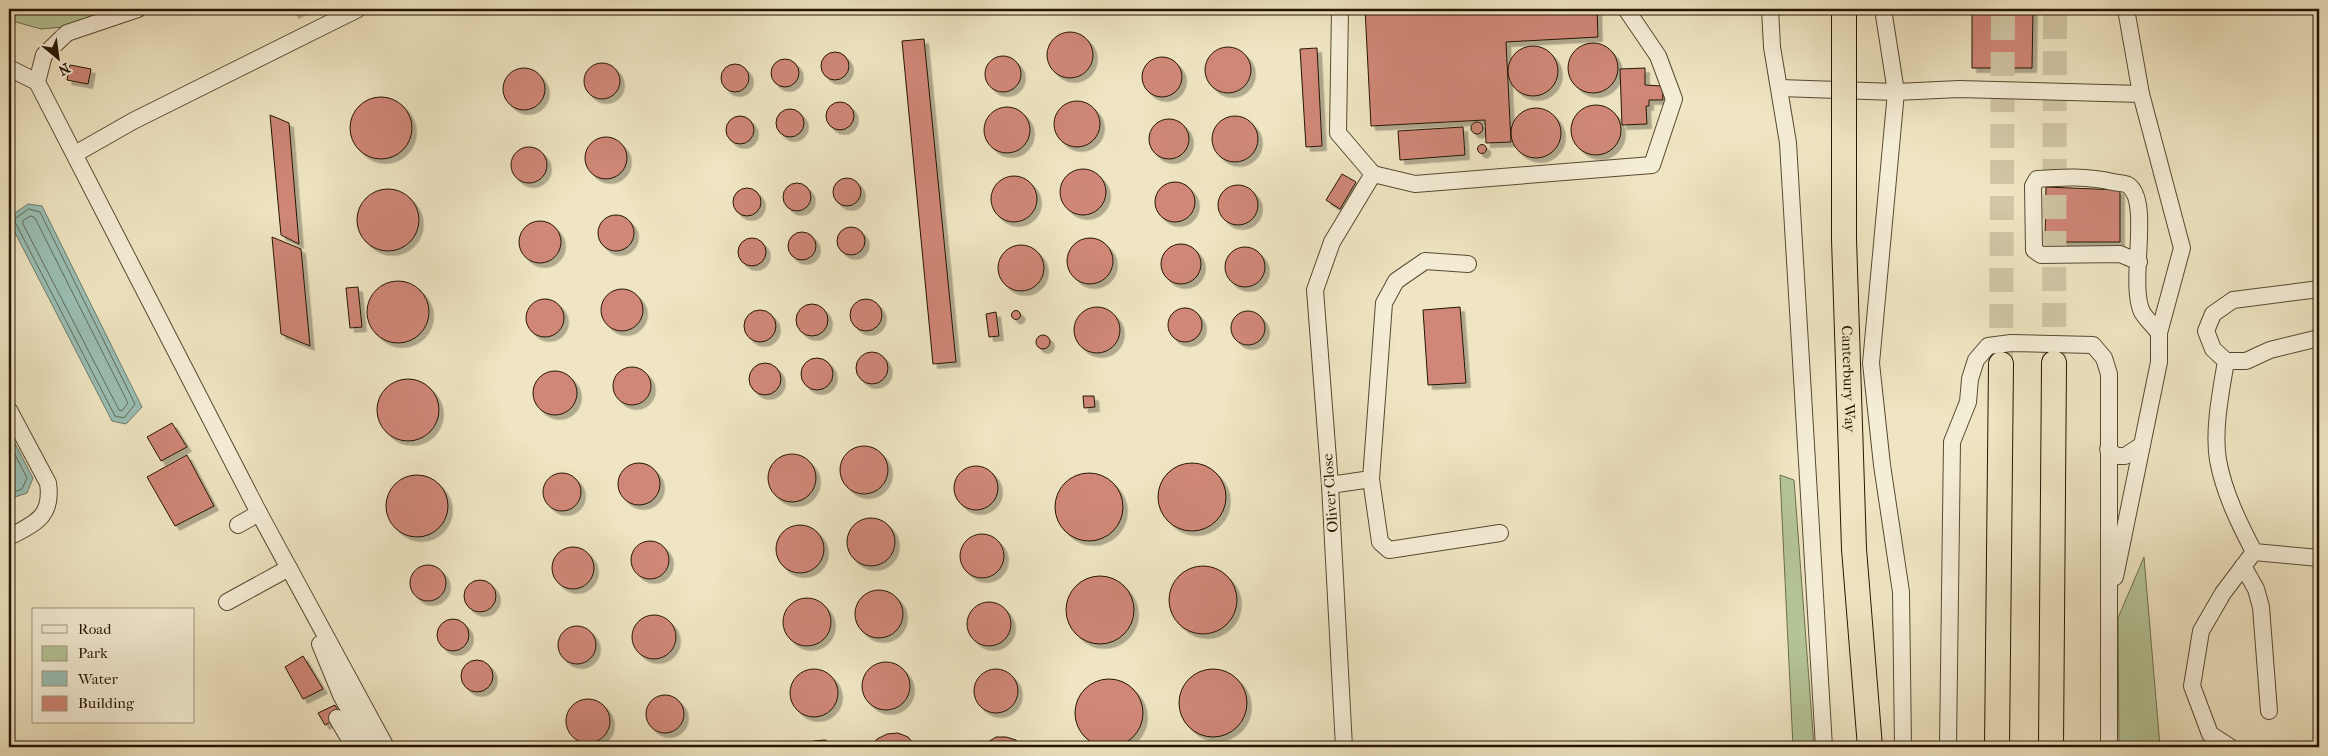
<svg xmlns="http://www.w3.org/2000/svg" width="2328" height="756" viewBox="0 0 2328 756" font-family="'IM FELL French Canon',serif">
<defs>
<filter id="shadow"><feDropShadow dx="4.5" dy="4.5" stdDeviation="0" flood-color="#0004"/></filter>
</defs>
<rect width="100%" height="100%" fill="#efe5c2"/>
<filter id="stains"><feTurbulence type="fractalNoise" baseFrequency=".004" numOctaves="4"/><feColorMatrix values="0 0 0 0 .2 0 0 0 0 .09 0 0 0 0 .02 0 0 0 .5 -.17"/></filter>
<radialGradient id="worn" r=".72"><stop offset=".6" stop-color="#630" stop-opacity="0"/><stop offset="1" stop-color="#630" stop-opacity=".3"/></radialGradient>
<!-- green -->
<g fill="#b5c597" stroke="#6d6d4c">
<polygon points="9,9 122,9 62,27 41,29 9,20"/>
<polygon points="1780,475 1794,480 1814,747 1793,747"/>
<polygon points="2144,557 2160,747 2119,747 2118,618"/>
</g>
<!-- water -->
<g fill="#9abfb4" stroke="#6b7b6d">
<polygon points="28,204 42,206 142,407 126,424 112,421 9,221 9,217"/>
<polygon points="9,432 33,478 27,493 15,497 9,490"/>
</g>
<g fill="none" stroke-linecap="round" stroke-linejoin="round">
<!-- shore -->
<g stroke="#606a5b" stroke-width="1">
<polygon points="29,209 40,212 135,404 124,418 115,416 15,222 15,219"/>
<polygon points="31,216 35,218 128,403 122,411 119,410 23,224 23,221"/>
<polyline points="9,443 27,478 22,489 17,491 9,487"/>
</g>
</g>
<!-- building -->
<g fill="#d08777" stroke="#251502" filter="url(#shadow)">
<polygon points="292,9 304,9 294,14"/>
<polygon points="1365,9 1597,9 1598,37 1506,42 1511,142 1486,143 1485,120 1371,126"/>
<polygon points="1972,9 2033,9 2032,68 1972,68"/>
<circle cx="1070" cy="55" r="23"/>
<polygon points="924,39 956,362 933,364 902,41"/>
<circle cx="1593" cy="68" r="25"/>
<circle cx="1533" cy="71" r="25"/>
<circle cx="1228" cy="70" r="23"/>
<polygon points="1317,48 1322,146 1306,147 1300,49"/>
<circle cx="835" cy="66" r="14"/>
<circle cx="1003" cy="74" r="18"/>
<circle cx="1162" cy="77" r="20"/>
<circle cx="785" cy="73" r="14"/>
<circle cx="602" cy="81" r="18"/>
<circle cx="735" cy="78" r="14"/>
<polygon points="70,65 91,69 88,84 67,80"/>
<circle cx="524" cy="89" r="21"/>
<polygon points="1645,68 1645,85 1662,86 1663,100 1649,100 1649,106 1646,106 1647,124 1622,125 1620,69"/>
<circle cx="381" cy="128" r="31"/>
<circle cx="1077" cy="124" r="23"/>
<circle cx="840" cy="116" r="14"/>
<circle cx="1596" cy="130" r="25"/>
<circle cx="1007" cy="130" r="23"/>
<circle cx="1536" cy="133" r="25"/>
<circle cx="790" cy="123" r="14"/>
<polygon points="270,115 289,123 299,244 281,235"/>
<circle cx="740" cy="130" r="14"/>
<circle cx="1235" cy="139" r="23"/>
<circle cx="1169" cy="139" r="20"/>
<circle cx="1477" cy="128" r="6"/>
<polygon points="1463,127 1465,155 1400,160 1398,131"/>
<circle cx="606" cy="158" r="21"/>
<circle cx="1482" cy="149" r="4.5"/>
<circle cx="529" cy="165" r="18"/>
<circle cx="1083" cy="192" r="23"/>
<polygon points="1342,174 1356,182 1340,209 1326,200"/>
<circle cx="1014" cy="199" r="23"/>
<circle cx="847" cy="192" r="14"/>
<circle cx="1175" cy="202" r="20"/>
<circle cx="797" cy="197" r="14"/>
<circle cx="1238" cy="205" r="20"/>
<polygon points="2046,187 2120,190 2120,242 2045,242"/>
<circle cx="747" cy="202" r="14"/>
<circle cx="388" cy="220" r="31"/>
<circle cx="616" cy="233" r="18"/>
<circle cx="540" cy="242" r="21"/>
<circle cx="851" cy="241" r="14"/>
<circle cx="802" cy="246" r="14"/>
<polygon points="272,237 301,249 310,346 281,334"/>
<circle cx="1090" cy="261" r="23"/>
<circle cx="752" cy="252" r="14"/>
<circle cx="1181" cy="264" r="20"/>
<circle cx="1021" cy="268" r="23"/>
<circle cx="1245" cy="267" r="20"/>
<circle cx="398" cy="312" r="31"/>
<polygon points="358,287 362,327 350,328 346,288"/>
<circle cx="622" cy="310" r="21"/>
<circle cx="545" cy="318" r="19"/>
<circle cx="866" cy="315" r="16"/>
<circle cx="812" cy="320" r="16"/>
<circle cx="1097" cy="330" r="23"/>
<polygon points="1460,307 1466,383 1428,385 1423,310"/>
<circle cx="1185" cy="325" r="17"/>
<circle cx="1016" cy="315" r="4.5"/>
<circle cx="760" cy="326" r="16"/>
<circle cx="1248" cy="328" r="17"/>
<polygon points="996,312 999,336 989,337 986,314"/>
<circle cx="1043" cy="342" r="7"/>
<circle cx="872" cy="368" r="16"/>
<circle cx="817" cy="374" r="16"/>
<circle cx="765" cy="379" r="16"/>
<circle cx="632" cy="386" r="19"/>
<circle cx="555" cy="393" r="22"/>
<circle cx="408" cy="410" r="31"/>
<polygon points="1083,396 1094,396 1095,407 1084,408"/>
<polygon points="172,423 187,447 161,461 147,437"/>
<circle cx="864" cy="470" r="24"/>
<circle cx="792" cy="478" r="24"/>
<polygon points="187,455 214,506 175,526 147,477"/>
<circle cx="1192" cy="497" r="34"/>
<circle cx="639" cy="484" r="21"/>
<circle cx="976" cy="488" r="22"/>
<circle cx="1089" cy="507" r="34"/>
<circle cx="562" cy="492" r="19"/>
<circle cx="417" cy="506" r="31"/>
<circle cx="871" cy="542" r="24"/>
<circle cx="800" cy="549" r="24"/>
<circle cx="982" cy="556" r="22"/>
<circle cx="650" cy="560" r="19"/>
<circle cx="573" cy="568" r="21"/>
<circle cx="428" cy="583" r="18"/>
<circle cx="1203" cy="600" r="34"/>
<circle cx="1100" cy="610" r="34"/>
<circle cx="480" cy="596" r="16"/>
<circle cx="879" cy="614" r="24"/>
<circle cx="807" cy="622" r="24"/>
<circle cx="989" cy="624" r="22"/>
<circle cx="654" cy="637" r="22"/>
<circle cx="453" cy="635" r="16"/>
<circle cx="577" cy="645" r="19"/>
<polygon points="303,656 323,689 303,699 285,667"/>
<circle cx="477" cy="676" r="16"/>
<circle cx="886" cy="686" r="24"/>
<circle cx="814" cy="693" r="24"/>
<circle cx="1213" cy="703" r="34"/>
<circle cx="996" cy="691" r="22"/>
<circle cx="1109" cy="713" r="34"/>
<circle cx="665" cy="714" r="19"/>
<circle cx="588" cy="721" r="22"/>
<polygon points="335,705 341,716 325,725 318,713"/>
<polygon points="898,733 908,737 916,747 871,747 877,739 887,734"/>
<polygon points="996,737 1006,737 1016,740 1022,747 984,747 988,742"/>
<polygon points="825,740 838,747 804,747 814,741"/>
<polygon points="1714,745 1715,747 1668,747"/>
</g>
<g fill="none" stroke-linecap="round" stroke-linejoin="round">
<!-- highway-tunnel -->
<g stroke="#d1c6a5" stroke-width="24" stroke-dasharray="24 12" stroke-linecap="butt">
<polyline points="2054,363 2055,9"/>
<polyline points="2001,364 2003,9"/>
</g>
<!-- minor casing -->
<g stroke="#584932" stroke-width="18">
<g id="minor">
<polyline points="138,9 67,33 44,55 37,82 259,513 386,747"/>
<polyline points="1340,9 1338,133 1373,174"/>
<polyline points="1770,9 1772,47 1788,143 1824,747"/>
<polyline points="1883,9 1896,92 1871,363 1882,465 1901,592 1903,747"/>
<polyline points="2126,9 2141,94"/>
<polyline points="9,68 37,82"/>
<polyline points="1780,88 1896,92 1959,89 2141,94 2182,248 2159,333 2159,362 2115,577"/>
<polyline points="75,154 133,121 358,9"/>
<path d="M2139 262 2120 254 2041 255 2034 250 2033 186 2037 179C2063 177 2087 176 2113 182 2117 183 2124 183 2128 185 2152 201 2128 283 2142 312 2146 319 2154 326 2159 333"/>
<path d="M2319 338 2270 350 2246 361H2226C2221 391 2213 430 2218 460 2224 493 2239 523 2254 552L2319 558"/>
<polyline points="2226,361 2213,349 2206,331 2213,314 2233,300 2319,289"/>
<path d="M9 410 48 483C53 516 36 523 9 537"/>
<polyline points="2108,449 2116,456 2125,456 2142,445"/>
<polyline points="1371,479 1384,303 1396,281 1425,261 1468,264"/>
<polyline points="1330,485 1371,479 1380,542 1389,550 1500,533"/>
<polyline points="238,525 259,513"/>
<polyline points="2243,566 2256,589 2261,607 2269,711"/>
<polyline points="227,602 289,568"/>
<polyline points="320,644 341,695 370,747"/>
<polyline points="337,718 354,747"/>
<polyline points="1344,747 1330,485 1315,290 1332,242 1373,174 1415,184 1652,165 1674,99 1658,56 1626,9"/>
<polyline points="1948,747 1952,442 1968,402 1970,379 1976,360 1988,346 2011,343 2093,345 2104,358 2109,374 2109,747"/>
<polyline points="2230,747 2210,734 2192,686 2201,631 2223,593 2254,552"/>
</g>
</g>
<!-- highway casing -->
<g stroke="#251502" stroke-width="26">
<g id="highway">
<polyline points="1997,747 2001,364"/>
<polyline points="2051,747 2054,363"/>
</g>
</g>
<!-- minor -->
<use href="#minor" stroke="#f5eed7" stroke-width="16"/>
<!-- highway -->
<use href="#highway" stroke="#efe5c2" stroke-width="24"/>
<!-- highway-bridge casing -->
<g stroke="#251502" stroke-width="26" stroke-linecap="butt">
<g id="highway-bridge">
<path id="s1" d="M1844 9V239L1854 549 1870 747"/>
</g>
</g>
<!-- highway-bridge -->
<use href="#highway-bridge" stroke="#efe5c2" stroke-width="24"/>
</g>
<g text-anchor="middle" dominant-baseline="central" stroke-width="4.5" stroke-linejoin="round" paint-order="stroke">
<!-- street labels -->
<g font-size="15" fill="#251502" stroke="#f5eed7">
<text stroke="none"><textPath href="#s1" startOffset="370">Canterbury Way</textPath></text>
<text transform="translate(1330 493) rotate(-94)">Oliver Close</text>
</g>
</g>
<!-- margin -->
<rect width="2328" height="756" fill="none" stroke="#efe5c2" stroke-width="30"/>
<rect x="10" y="10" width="2308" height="736" fill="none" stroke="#251502" stroke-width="2.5"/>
<rect x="15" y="15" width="2298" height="726" fill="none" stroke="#251502"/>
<!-- legend -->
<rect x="32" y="608" width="162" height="115" fill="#f5eed7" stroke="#a29782"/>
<rect x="42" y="625" width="25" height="8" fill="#f5eed7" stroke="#a29782"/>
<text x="78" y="634" font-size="15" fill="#251502">Road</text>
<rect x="42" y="646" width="25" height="15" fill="#b5c597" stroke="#a29782"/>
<text x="78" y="658" font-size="15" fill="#251502">Park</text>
<rect x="42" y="671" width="25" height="15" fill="#9abfb4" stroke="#a29782"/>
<text x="78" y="684" font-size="15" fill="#251502">Water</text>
<rect x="42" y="696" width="25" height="15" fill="#d08777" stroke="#a29782"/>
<text x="78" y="708" font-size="15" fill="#251502">Building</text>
<!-- north arrow -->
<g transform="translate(58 58) rotate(151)" stroke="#f5eed7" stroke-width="4" paint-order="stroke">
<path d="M0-4L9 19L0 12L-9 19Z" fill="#251502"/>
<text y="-8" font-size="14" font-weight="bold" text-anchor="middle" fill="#251502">N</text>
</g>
<rect width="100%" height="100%" filter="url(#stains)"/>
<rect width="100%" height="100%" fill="url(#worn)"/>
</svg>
